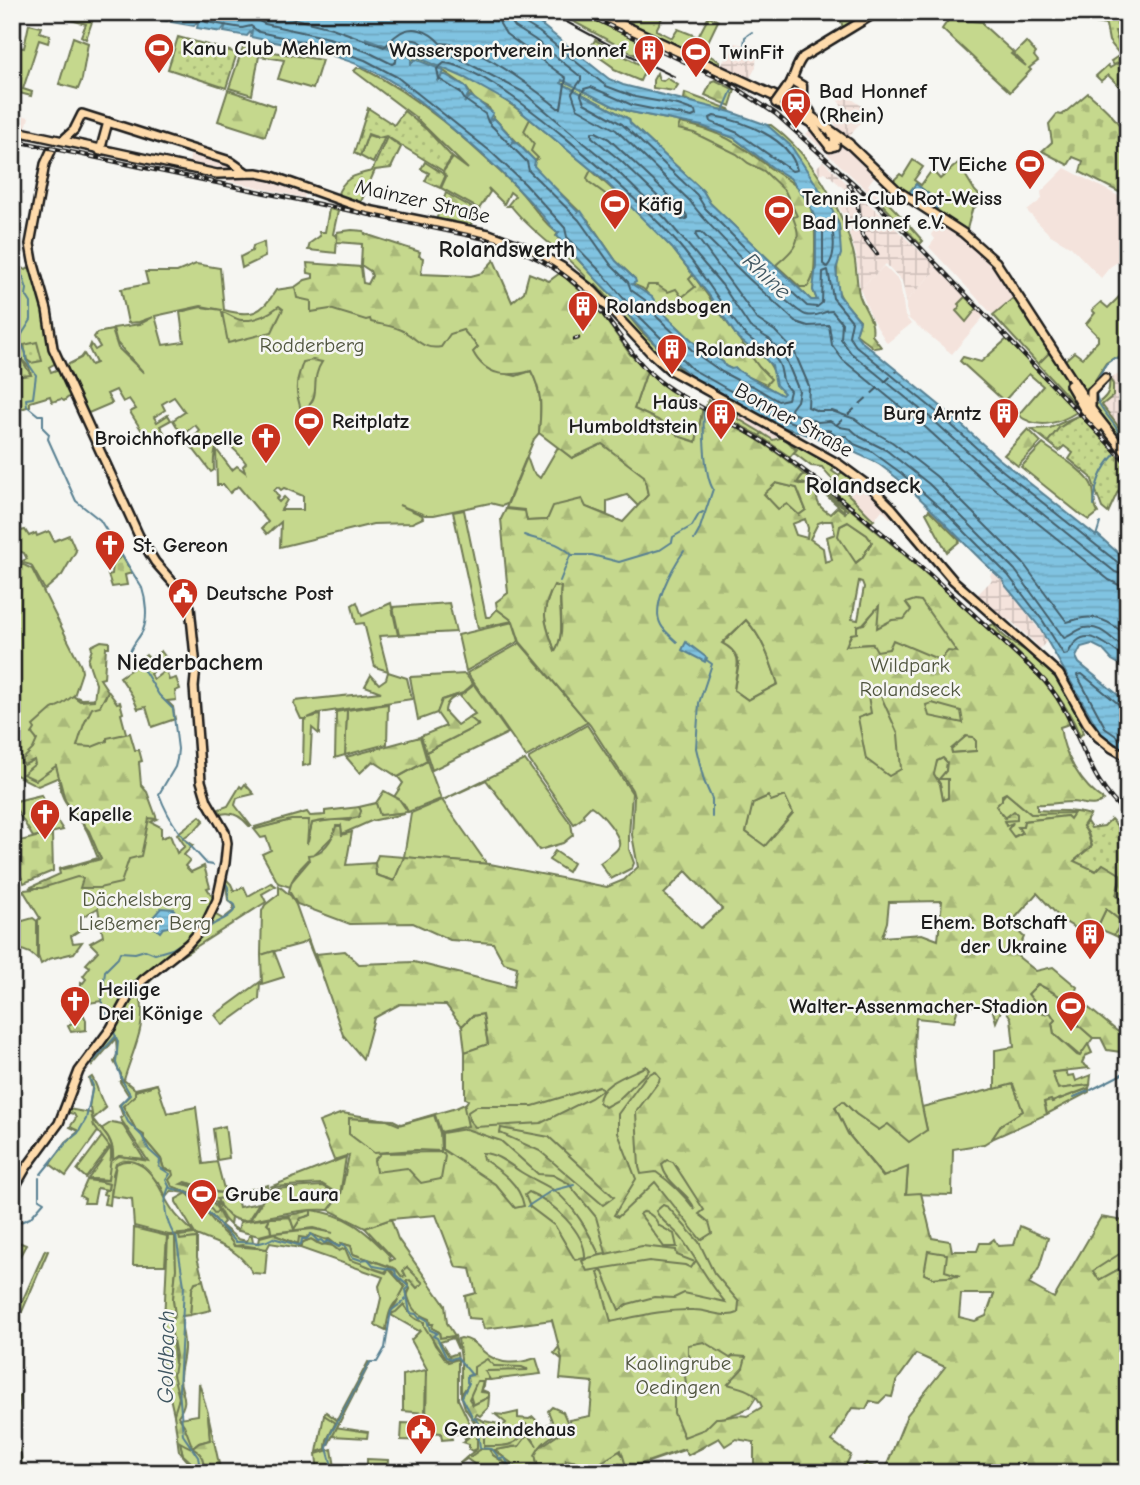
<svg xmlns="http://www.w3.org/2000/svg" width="1140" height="1485" viewBox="0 0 1140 1485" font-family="'Comic Neue',sans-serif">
<defs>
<pattern id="industrial-grid" width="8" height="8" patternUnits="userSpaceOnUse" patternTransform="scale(1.75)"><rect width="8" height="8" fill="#f4e3dc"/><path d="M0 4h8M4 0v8" fill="none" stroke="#d1c2bc"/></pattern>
<pattern id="forest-firs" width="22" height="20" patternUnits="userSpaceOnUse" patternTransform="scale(1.75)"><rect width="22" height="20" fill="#c5d88d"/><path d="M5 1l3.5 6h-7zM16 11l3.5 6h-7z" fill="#a9b979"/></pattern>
<pattern id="cemetery-stones" width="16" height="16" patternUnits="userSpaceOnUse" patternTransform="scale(1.75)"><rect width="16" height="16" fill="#c5d88d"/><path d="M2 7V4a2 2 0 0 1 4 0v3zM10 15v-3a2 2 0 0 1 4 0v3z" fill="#a9b979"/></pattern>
<pattern id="garden-dots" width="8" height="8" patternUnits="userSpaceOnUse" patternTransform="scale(1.75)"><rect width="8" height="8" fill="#c5d88d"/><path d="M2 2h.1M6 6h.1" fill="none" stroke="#a9b979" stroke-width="1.8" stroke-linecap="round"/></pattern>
<pattern id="water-rules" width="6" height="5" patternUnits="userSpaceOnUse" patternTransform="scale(1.75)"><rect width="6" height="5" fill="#80c3e1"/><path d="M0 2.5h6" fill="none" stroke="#6ea7c0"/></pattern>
</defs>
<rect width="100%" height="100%" fill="#f6f6f2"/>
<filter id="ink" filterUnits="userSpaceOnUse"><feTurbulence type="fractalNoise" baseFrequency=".0143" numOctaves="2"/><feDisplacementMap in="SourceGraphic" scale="14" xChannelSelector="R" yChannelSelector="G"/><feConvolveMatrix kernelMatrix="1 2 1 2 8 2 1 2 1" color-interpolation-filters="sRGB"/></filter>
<g filter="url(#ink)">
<!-- built -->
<g fill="#f4e3dc">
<polygon points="13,113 29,117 25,132 12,129"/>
<polygon points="813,127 834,153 839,145 844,146 876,174 868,185 885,200 882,204 806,134"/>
<polygon points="191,149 211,156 235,167 235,169 221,171 189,164"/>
<polygon points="1065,168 1128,201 1128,263 1122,259 1110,267 1101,278 1071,247 1049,234 1027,211 1042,199 1041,192"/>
<polygon points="266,176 306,190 304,198 225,180 226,177"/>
<polygon points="943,222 984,252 1017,295 993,315 929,247 935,239 931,234"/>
<polygon points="884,266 900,282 905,316 911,324 887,343 872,319 860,289"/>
<polygon points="938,268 985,315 952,354 909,319 906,309 906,301"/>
<polygon points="741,411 782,434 773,439 737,418"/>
<polygon points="864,483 894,513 890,518 882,510 874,520 858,505 850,495"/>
</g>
<!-- industrial -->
<g fill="url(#industrial-grid)">
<polygon points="736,43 750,47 757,46 756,67 749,80 720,66"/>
<polygon points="842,92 869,111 848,139 838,130 833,119 842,107 837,99"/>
<polygon points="823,161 938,268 906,301 902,281 886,264 860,289 856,254 849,234 852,230 838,205 848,192 825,172 820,174 816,168"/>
<polygon points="1128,371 1128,450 1122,444 1102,405 1113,396 1113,384 1109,378"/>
<polygon points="993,571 1003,580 1047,641 1038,651 1033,648 1036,644 1010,620 1006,623 975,597 992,580 990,575"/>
</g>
<!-- green -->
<g fill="#c5d88d" stroke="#707a54" stroke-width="2" fill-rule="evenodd">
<polygon points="562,12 578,12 646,44 640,45 635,55 565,17"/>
<polygon points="605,12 665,12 656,30 672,38 678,29 698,37 709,16 718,21 703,52 719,61 720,66"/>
<polygon points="69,13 93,19 86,39 81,36 86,24 67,19"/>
<polygon points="949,19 983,22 983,25 1013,52 1011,54 1026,66 1014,54 1026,42 1036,53 1034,56 1038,61 1029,68 1031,70 1010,92 942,29"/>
<polygon points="29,24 41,27 39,32 50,35 48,43 39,40 23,89 32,92 31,96 12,91 12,65 18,47 24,48"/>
<polygon points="73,37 88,43 82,79 78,89 59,84"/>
<path d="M366 37 415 56 513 105 604 180 655 230 672 248 749 347C772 357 773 373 784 393L782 396 755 379 642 288 632 284 635 279 616 261 588 220 511 145 493 118 487 124 469 96 463 103 438 83 414 60 411 64 366 39Z"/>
<polygon points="595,40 646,68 640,81 614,70 613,67 589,50"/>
<polygon points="243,47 322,60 313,89 278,79 284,60 259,56 252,95 229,88"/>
<path d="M357 68H362C420 97 468 141 515 186 529 199 544 225 558 233L556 236 614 298 611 301 596 284 594 285 611 303 610 304 583 280 586 277C562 251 532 233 511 206H507L515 196 510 192 504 204 488 188 490 192 479 209 441 188 446 177 443 172 453 158 468 169 415 117 354 71Z"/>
<polygon points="657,73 659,80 663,81 667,78 678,85 674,91 653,88 653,80"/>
<polygon points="562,79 613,106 631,112 702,126 734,138 772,167 790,178 809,203 816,221 816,266 813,290 817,300 811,300 710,203 703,191 630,123 629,119 561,83"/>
<polygon points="368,135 377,138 385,137 373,163 360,156"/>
<path d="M913 160 923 167 914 180 921 185 932 170 940 179 958 163 975 191 983 199 972 210 966 233 891 183 900 174 903 176ZM916 184 941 204 936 210 908 194Z"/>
<polygon points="329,209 338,211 333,234 337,237 336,253 308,250 310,243 320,236 319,232 325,232"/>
<polygon points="264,242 265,257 242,268 240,257 252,251 253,246"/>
<polygon points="12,260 16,262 13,268 15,273 20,267 26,270 33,265 56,363 49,367 51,372 59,369 71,395 64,401 61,399 52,402 50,396 30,402 30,406 18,410 15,405 12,406 12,377 31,375 29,367 22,360 15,332 12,332"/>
<path d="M196 264 220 268 224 310C251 317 261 315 276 290L295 287 461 327 469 330 508 374 516 376 531 371C543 393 541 408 539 433L534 439 507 504 502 506 490 503 434 515H425L399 505 422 515 423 518 412 523 373 524 280 547 281 522 267 534 262 528 268 522 238 486 230 493 224 485H217L216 449 232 470 237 466 245 472 243 466 246 463C228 439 212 432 214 470L211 472 188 442 200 431 195 425 182 435 173 420 185 412 174 397 162 404 165 410 154 417 157 422 168 415 171 420 160 426 164 432 149 442 130 412 136 409 129 399 123 402 116 390 107 394 112 403 84 415 63 367 81 358 84 354 91 365 96 363 89 349 91 344 95 350 100 347 94 337 97 333 112 330 118 348 144 373 117 343 113 328 140 324 153 317 139 322 128 323 121 289 148 284 145 272H177ZM201 306 222 310 201 307 180 312 184 342 163 345 155 316ZM278 487 281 490 284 488 303 496V510H281L287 500 284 497 279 502 276 499 279 497 274 490Z"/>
<polygon points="1120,296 1128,304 1128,349 1118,359 1114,358 1106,363 1095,380 1097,382 1085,389 1063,362 1074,352 1082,358 1098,341 1098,336 1086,324 1095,313 1092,310 1101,302 1108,308"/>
<polygon points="965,297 977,308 966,322 956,311 960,306 958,304"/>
<path d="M615 299 641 331 687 375 685 377C658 357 634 333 614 306Z"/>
<path d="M1007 339 1077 412C1058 424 1038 430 1018 415L1043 386 1029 374 1004 401 960 361 963 357 981 362Z"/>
<polygon points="1051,351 1082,409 1080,410 1038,364"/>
<polygon points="647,371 669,390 703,408 696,442 681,438 658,420 634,409"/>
<path d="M1109 378 1113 384V396L1102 405 1127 438 1122 444 1094 406C1106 398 1111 393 1109 378Z"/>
<polygon points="708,400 721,409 725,403 740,412 737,418 762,433 760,436 706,407"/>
<polygon points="1077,416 1059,428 1048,442 1032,429 1050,428"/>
<path d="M785 438 836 466 832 471 839 476 843 470 854 479 845 485C833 482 828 476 822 467L811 466 794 453 797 449Z"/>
<polygon points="602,443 644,475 648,495 638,506 627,495 607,501 607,515 586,507 547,520 527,521 524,510 506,508 527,457 532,471 540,478 558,447 572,458"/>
<path d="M1043 444C1055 453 1087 472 1092 486 1096 496 1092 503 1098 513L1089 520 1081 515 1021 467Z"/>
<path d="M804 474C817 486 829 498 844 507L827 492 849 508 847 510 844 507V511L812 483 810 485 797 482Z"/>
<polygon points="776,483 797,488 806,510 799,515 778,509 763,494"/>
<polygon points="12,502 21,531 25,530 29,536 36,533 37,536 49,531 54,541 69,535 76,551 62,575 45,590 31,565 20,562 27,559 24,553 12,548"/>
<polygon points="464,510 486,617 490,617 497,609 513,621 478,628 453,512"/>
<polygon points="929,510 960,541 947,552 926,513"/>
<polygon points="848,522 867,535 872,542 862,558 855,563 837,536 840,526"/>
<path d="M16 565H24L32 569 81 666 82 672 74 696 81 699 105 698 108 691 117 703 120 702 123 713 121 714 126 733 125 734 149 818 157 819 151 822 161 827V838L170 835 177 853 185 846 177 834 200 816 204 820 195 830 183 838 193 845 184 855 190 860 185 866 191 872 204 866 210 887 207 888 212 896H216C201 937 171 947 142 977 132 988 125 1002 117 1014L104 1009 101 1001 89 1003 81 999V982L83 983 86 979 83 976 90 967 86 964 98 951 90 943 103 936 98 908 79 919 80 930 71 936 73 943 82 942 74 953 49 959 41 964 38 956V920L40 918 23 890 34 889 61 875 59 869 98 858C94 849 91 839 87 831 75 809 59 805 59 777L38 786 12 773V667L18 661 12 654V567Z"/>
<polygon points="878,579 922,599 957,639 965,725 942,745 889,783 861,761 848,678 871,644 845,646 857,625 864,624 879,605 879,627 880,583"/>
<path d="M554 585 561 587C557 610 567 631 555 652 546 621 538 618 554 585Z"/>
<polygon points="357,602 362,616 391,603 398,635 379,636 388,671 375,667 364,623 356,624 352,605"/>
<polygon points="449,603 456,632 399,635 393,607"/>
<path d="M746 620C763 638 770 660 778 684L748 700 734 690 739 662 722 644Z"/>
<polygon points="513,622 519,641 466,671 458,635"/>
<path d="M994 624C1002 639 1023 648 1037 658 1063 677 1074 703 1083 733L1080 736C1062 689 1026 660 989 626Z"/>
<polygon points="520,643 588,722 526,757 467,673"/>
<polygon points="161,651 167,659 150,674 154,679 166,670 169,680 176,678 180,689 175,691 176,700 167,701 173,707 175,719 152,727 146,707 138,709 132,695 120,677 136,666 137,662 146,655 150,659"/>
<polygon points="388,672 407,678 412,699 319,713 308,718 320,715 319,734 312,728 310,764 303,766 304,720 307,719 301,719 294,704 295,701 381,692 365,686 371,675 379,684 386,679"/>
<polygon points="465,674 473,684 463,693 442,700 437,713 418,720 410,677"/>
<polygon points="474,685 508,733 432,770 426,752 478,725 469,717 475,714 460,696"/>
<polygon points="388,704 387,744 345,755 347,710"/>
<path d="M587 725 632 793 629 835V849L634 863 632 868 611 879 600 863C605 859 615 853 618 848 625 838 599 811 591 806L583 814 584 817 574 824 529 760V758Z"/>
<polygon points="966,736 973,737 976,741 977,751 952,753 951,749"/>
<polygon points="943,757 947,762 946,771 940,779 948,778 948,798 943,800 940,784 933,774 937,761"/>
<polygon points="525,760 571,824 573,835 563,843 539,850 486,780 443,800"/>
<polygon points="427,761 441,799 408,812 404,804 394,797 403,783 398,777"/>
<path d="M245 784 254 794 237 798 235 805 251 826H249C242 817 232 811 221 814L219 809 228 806 240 786 242 788Z"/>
<polygon points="1006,793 1031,814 1075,812 1070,819 1067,816 1024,821 1023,827 1019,827 1022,833 1013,837 1007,829 1011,824 1006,826 1004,819 1006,818 995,806"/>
<polygon points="41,795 63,830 33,837 12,802"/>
<polygon points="785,795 793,813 765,847 746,832 752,803 769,796"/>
<polygon points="442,800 487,864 404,857 395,881 376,875 375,863 378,855 404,857 411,813"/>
<path d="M376 803 380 815 403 812 404 814 371 821 342 834 341 826C327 847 296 864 290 887L278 883 262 854 271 850 266 837 261 838 254 829 291 820H309L308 842 312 823 338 819 349 821 361 811 359 807Z"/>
<polygon points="555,851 573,863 568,872 549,860"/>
<path d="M225 878 231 884 234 891 244 887 248 896 271 883 276 886 262 894 266 902 163 968 134 998 140 995C148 1024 132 1052 124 1080L121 1081V1074L114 1062 117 1055 116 1038 92 1066 90 1060 109 1038 131 999 144 983 214 914 223 919 233 911 234 905 228 900Z"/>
<polygon points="279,886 291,896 296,905 318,967 307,940 301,944 261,955 262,911 265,905 279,894"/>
<polygon points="1106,909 1122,922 1114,935 1097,928"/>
<polygon points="33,918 37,921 37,959 30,953 12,946 12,924"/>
<polygon points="260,982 259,999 223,1025 215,1015"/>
<polygon points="1038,984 1058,995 1065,1005 1061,1010 1093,1038 1080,1056 1054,1034 1052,1023 1055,1020 1050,1013 1044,1014 1028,994"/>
<polygon points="483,1014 488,1045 465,1052 462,1026 472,1016"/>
<polygon points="650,1053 662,1072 668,1156 674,1161 706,1209 767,1380 749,1408 724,1418 702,1448 688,1455 684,1450 628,1469 624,1458 628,1473 591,1473 578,1470 573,1473 552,1473 551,1468 561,1467 566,1460 595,1464 619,1451 623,1455 600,1385 589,1381 554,1353 558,1348 609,1323 421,1185 374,1174 348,1134 348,1118 393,1120 401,1124 456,1108 469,1102"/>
<polygon points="1066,1071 1068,1076 1074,1075 1076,1081 1091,1075 1090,1085 1058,1089 1052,1072"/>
<path d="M157 1084 167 1113 196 1107 203 1164 217 1162 225 1193C210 1193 199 1185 185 1182L181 1184C204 1187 206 1194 218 1210L215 1214 195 1195 171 1186 168 1180 172 1171 164 1169 161 1159 144 1139 143 1135 136 1130 123 1106 135 1091Z"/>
<polygon points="1013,1084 1023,1111 1002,1124 992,1139 984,1144 953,1149 952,1195 906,1194 908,1168 884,1177 848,1134 835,1107 843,1101 856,1114 879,1129 887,1123 927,1130 922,1107"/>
<polygon points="1089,1088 1089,1092 1047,1114 1044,1102 1051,1099 1052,1102"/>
<polygon points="68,1109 91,1113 94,1126 99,1130 66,1176 50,1164 66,1142 79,1131 70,1127 76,1118 74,1114 66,1112"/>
<path d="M112 1122 122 1124 144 1159 119 1156 113 1161C114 1149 111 1137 101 1129Z"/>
<polygon points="225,1126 229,1158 217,1160 213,1129"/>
<polygon points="103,1135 110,1146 86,1178 77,1170"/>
<polygon points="111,1147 111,1167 108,1180 88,1179"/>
<polygon points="346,1157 340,1195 322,1184 270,1187"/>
<path d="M131 1161C157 1168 159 1193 174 1212 179 1220 188 1225 193 1233L169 1235 134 1226 132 1199 111 1196 116 1164 121 1161Z"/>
<polygon points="87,1180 109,1183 108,1190 97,1188 94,1203 84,1203 85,1199 80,1196"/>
<path d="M323 1186 340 1196 329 1210C303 1208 276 1216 250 1220L270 1189Z"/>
<path d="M187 1193C199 1204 209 1215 219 1228 224 1235 231 1238 234 1246L267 1249 265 1274 253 1273C236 1247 222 1246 196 1235L197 1238 179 1240V1236L195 1234 176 1202V1199Z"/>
<path d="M236 1195 239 1207 259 1203 248 1220C233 1223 221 1211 216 1199Z"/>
<path d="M311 1210C347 1214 365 1230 389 1255L390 1261 394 1259 365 1228 391 1219 398 1239 445 1305 447 1323 455 1336 440 1338 439 1332 431 1328 433 1324H430L426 1319 413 1311 407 1296 410 1289 406 1281 410 1280 407 1267 403 1271 406 1276 402 1277 396 1269C381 1263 368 1259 353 1254L351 1246 341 1243 339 1247 329 1239 324 1240 312 1235 298 1244 277 1236 275 1233 313 1229 333 1233 313 1228 271 1233 270 1226 267 1224 270 1218 290 1217 294 1229 301 1218 311 1215Z"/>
<polygon points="134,1228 167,1236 165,1265 133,1265"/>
<polygon points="168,1236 175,1236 176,1269 173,1299 175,1314 171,1331 179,1397 175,1419 162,1363"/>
<path d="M311 1239 317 1243 345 1248C353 1261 372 1269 386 1273L389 1269 405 1287 400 1299C389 1305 388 1319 386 1329L388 1331 375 1325 381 1298 379 1286 383 1277 300 1248 303 1242Z"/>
<polygon points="16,1241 26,1245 13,1268 12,1275 12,1247"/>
<polygon points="1128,1247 1128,1264 1099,1281 1092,1271 1120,1253 1122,1248"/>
<polygon points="45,1250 48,1251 12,1335 12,1324"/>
<polygon points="927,1250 947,1254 963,1276 933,1278 923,1274"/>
<polygon points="203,1280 211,1310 190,1315 192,1288 195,1282"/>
<path d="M403 1304C409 1313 414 1320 425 1322L435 1345 448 1362 458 1359V1399L471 1426 465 1439 461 1423 460 1433 451 1435 452 1439 442 1440 441 1433 430 1432V1441L401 1440 402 1423 426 1424 427 1369 411 1340 421 1330 419 1331 391 1315Z"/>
<path d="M461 1338C472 1339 476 1345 484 1352 500 1366 517 1364 536 1358L541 1374 490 1380 484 1371 528 1369 494 1366 475 1368 474 1375 467 1376 468 1385 461 1395V1359L458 1339Z"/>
<polygon points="426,1370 425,1413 403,1411 403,1375"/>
<polygon points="477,1381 483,1381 481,1391 489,1393 489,1397 473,1405 470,1395"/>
<polygon points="199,1383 208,1413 210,1440 199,1443 194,1447 203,1457 205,1473 193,1473 194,1465 183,1455 180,1443 179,1418 198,1415"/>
<path d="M552 1407 563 1412 569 1426C553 1436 532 1444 537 1465L529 1466 530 1473H521L523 1467H516L494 1450 519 1446 528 1434 537 1446 524 1425V1434C513 1449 501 1446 483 1446L484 1421 504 1425 506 1423 495 1414 505 1415 518 1412V1418L529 1419 533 1417 538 1422 535 1425 539 1422 543 1428 552 1421 548 1411Z"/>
<polygon points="324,1415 336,1422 327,1440 326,1449 317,1452"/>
<path d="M474 1420C477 1428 475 1433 479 1440L477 1449 472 1451 469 1449V1444L463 1442 470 1436Z"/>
<polygon points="335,1427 368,1432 367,1438 332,1436"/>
<polygon points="332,1449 336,1473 318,1473 316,1454"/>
<polygon points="481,1449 489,1449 493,1455 512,1468 477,1469 475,1465 467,1459 459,1464 469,1455"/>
<polygon points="367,1459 388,1460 387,1473 367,1473"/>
</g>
<!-- forest -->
<g fill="url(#forest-firs)" stroke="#707a54" stroke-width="2" fill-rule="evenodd">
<path d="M384 44C435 63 489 84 530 119L524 131 534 144 531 151 538 158 535 161 494 118 489 108 475 100 465 86 442 70 383 46Z"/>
<polygon points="1128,57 1128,88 1124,91 1108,75 1101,81 1096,76 1108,65 1110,68"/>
<polygon points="715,80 735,90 730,106 705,95 712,81"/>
<polygon points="228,90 275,106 265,136 218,121"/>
<polygon points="685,93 729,109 730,111 706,107 684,99"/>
<path d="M680 123C719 130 740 144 770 168 786 179 800 185 809 204 816 220 815 235 815 252 814 265 816 277 807 287H800L776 265C786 256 801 246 797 229 796 225 794 221 793 217L797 216 785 191 764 171 748 163 737 154 694 133 678 129Z"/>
<path d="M767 125H771C811 155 840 203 853 251 857 265 856 280 859 294 863 309 875 319 872 335L881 347 874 348 856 334 860 320C854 313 844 304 840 295 831 278 843 248 839 226 833 200 785 148 767 125Z"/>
<polygon points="591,170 623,199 619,204 589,182 587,178"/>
<polygon points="446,193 478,211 469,227 436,220"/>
<path d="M352 230 364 231 365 234 420 252 419 256 423 258 421 274 471 276 482 273 494 260 512 302 524 292 529 273 549 281 560 273 594 303 630 354 647 371 634 409 658 420 681 437 696 442 703 408C739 428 772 446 803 474L797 483 803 485 811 484 822 493 817 496C817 506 823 509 830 514L837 507 845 513 849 508C893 545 937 582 979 621 1020 658 1058 686 1078 739L1069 724 1060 727C1063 753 1081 786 1104 800 1093 809 1085 803 1072 802 1061 802 1049 805 1037 804V810C1056 812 1072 809 1090 815L1083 826C1088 832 1088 835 1090 842 1095 858 1106 866 1121 874L1116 896 1128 902V935L1124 940 1114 935 1122 922 1106 909 1092 938 1062 920 1037 893 1010 924 1024 937 1016 955 1036 971 1053 967 1077 987 1074 996 1117 1031 1128 1034V1053L1107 1050 1101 1038H1093L1061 1010 1065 1005 1058 995 1038 984 1028 994 1044 1014 1050 1012 1055 1020 1052 1023 1054 1034 1077 1055 1080 1056 1088 1044 1092 1053 1085 1056 1082 1063 1089 1068 1052 1072 1058 1089 1090 1085 1089 1088 1052 1102 1051 1100 1044 1102 1047 1114 992 1139 1002 1124 1023 1111 1013 1084 995 1089V1050L1014 1047 1011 1018 1003 1006 996 1022 992 1008 959 1004 954 1022 916 1018C911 1060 918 1089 927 1130L909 1142 888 1124 879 1130 856 1114 843 1101 835 1107 848 1134 883 1177 908 1167 906 1194 921 1193 932 1238 950 1241 952 1251H977L980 1243H989L994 1239 998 1246 1014 1245 1020 1226 1048 1238 1039 1268 1029 1284 1054 1298 1101 1217 1124 1221 1123 1243H1128V1247L1122 1248 1121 1253 1093 1271 1099 1280 1128 1264V1473H754V1442L736 1439 725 1446 719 1438 688 1455 684 1449 627 1469 621 1450 597 1465 566 1460 565 1466 551 1468 552 1473H540L535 1455 540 1447 571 1426 569 1420 590 1416 593 1382 560 1379 562 1359 552 1320 484 1329 481 1319 468 1318 465 1296 476 1293 470 1269 456 1267 436 1215 391 1219 365 1228 329 1210 341 1194 349 1155 334 1160 319 1122 342 1113 387 1120 399 1125 435 1115 441 1132 468 1126 464 1107 468 1100 465 1098V1052L488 1044 483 1014 472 1016 462 1026 446 1005 400 1004 374 1018 363 1059 343 1035 315 954 345 951 359 964 414 962 514 987 517 967 504 963 493 943 450 940 413 923 350 924 297 904 289 891 292 881 309 861 308 855C323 855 333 839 336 826H341L342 835 352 832 346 865 375 863 376 875 394 881 404 857 490 864 607 887 624 880 638 867 632 835 634 797 632 790 590 725 520 642 513 621 497 609 496 602 508 593 501 519 506 509 525 511 527 521 547 520 553 506 582 499 586 507 623 522 648 495 644 476 602 444 572 458 539 433C541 408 543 394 531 371 508 377 486 377 473 352L478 347 463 330 450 334 441 347C424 350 419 341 405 332 396 326 382 325 371 322L370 319 366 320 330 309 311 312V301L297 298 295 287 305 280 313 278V274L308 273 307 263 361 267 363 283 368 284 372 276 370 271 361 265 362 244 337 242V232ZM776 483 797 488 806 510 799 515 787 504 778 509 764 494ZM805 519 808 528 807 538 796 535 792 524ZM824 521H832L835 534 827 537 832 560 825 562 823 548 810 539 818 523ZM848 522 867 535 872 542 862 558 856 563 838 536 840 526ZM859 581 862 582 864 587 858 620 852 619ZM554 585 561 587C558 609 567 631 555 651 545 623 539 614 554 585ZM915 600 921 601 957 652 948 651 940 660 893 640 889 649 877 651 873 644 846 646 851 634 857 633V626L863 624 879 606 877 628 892 620 904 619 911 610 906 603ZM746 620C763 638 770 660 778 684L748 700 734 690C736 667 746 656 722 643ZM880 694 898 734 901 769 889 776 866 759 858 718 871 713 868 696ZM932 703 961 711 963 723 929 716 926 705ZM966 736 973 737 976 741V751L952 753 951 749ZM943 758 947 762 946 771 939 779H948V798L943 800 940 784 934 774 937 761ZM1006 793 1031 814 1074 813 1070 819 1067 816 1024 821 1023 827H1018L1022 833 1014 837 1008 829 1013 823 1006 826 1004 821 1017 820V814L1014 811 1005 818 996 806 1002 800V795ZM768 796 771 801 785 796 793 813 765 846 746 832 753 803ZM686 871 722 909 701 928 664 894ZM942 901 938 940 922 934 882 937 887 922 889 902ZM646 1066 649 1070 618 1100 605 1107 599 1102C599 1083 631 1074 646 1066ZM655 1071 660 1077 659 1081 636 1112 639 1167 641 1174 656 1172C672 1183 684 1195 695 1210 690 1193 665 1184 662 1164L667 1160 673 1162 704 1210 699 1214 709 1222 712 1233 701 1240 655 1182 618 1217 614 1215 636 1179 618 1133V1114L646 1076ZM599 1086 602 1090 591 1098 541 1123 475 1127 469 1120 468 1112 477 1106H533ZM434 1115 440 1133 441 1151 416 1150 374 1153 349 1134V1118L387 1120 399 1125ZM501 1128 549 1137 614 1197 603 1205 540 1151 500 1133ZM466 1129 501 1141 538 1174 553 1175 568 1183 596 1217 606 1253 599 1254C588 1231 575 1207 555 1191 545 1184 532 1179 521 1172 509 1164 496 1153 482 1153L483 1159C501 1171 520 1184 524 1206L515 1208 495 1184 442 1149V1133ZM439 1152 444 1153 445 1156 441 1179 421 1183 407 1168 376 1172 374 1160 381 1153ZM529 1192C551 1201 586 1232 585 1258L575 1260 555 1226 530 1207 525 1195ZM663 1205 668 1207 699 1242 714 1273 739 1302 738 1313C726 1319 707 1310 694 1310 665 1309 639 1316 611 1322L598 1272 602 1270 619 1310 628 1304 654 1297 674 1298 684 1293 725 1302C708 1282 697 1260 682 1239 674 1228 661 1222 656 1211ZM643 1212C649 1212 657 1219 658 1225L674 1234 677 1247H664L640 1214ZM642 1246 676 1250 677 1255 695 1262 691 1268 685 1265 649 1261 587 1271 582 1261 588 1258ZM928 1251 947 1254 945 1271 960 1276 933 1278 924 1274ZM961 1294H994L986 1316 975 1321 959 1317ZM704 1342 730 1358 733 1356 746 1357 743 1368 728 1384C744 1389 755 1389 762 1407L747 1416C735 1413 728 1419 716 1418L705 1429 684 1437 674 1413V1387L686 1383 685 1376 674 1368 694 1365 688 1353V1345ZM916 1354 945 1367 907 1415 884 1472 866 1463 859 1471 846 1465 851 1455 832 1441 852 1408 866 1409 870 1401 879 1403 886 1396 892 1397 896 1382Z"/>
<polygon points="693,275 759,367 771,379 766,385 725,366 723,362 700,348 662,312 645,291 648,285 657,285 668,292 676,289 682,297 695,287 689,279"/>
<polygon points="1017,295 1051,351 1038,364 993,315"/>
<path d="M279 306 283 309 272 332 228 343 222 312C228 313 235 320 242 320 256 321 269 314 279 306Z"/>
<path d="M313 360 322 362C320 365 318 369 317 373 313 385 319 397 307 407L311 412 301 424C305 411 295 400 297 385 297 377 301 369 303 362Z"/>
<polygon points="1028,429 1041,442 1018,466 1004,455"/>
<polygon points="762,433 773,440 784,437 796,450 790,457 760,436"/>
<path d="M832 482C849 491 859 507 874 520L871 522 827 486Z"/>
<polygon points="101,641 109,642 109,647 106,647 104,678 100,679 108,691 100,706 92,708 84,724 77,746 92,747 107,741 107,738 130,733 135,750 139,750 142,761 139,762 141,785 147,792 157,819 149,818 141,856 129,859 121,883 99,888 80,888 83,878 77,877 42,888 29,888 60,874 59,870 101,859 89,831 65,800 56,766 36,780 23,774 35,764 34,760 24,765 21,761 33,749 37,740 32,734 35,729 33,726 52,709 61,705 73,696 80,701 94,700 96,684 88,661 92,649 91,646"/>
<path d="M457 695H459C451 698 445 703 445 712L457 725 469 717 479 725 426 752 421 736 446 726 437 713 442 700Z"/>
<polygon points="347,710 345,755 335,758 336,712"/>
<polygon points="420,737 427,761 398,777 373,761 360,773 346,757"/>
<polygon points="384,791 399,799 408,812 380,815 376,803"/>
<path d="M359 807 361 811 359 817C344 822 328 818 312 823L307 844 309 820H291L256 829 255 827 307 812 310 816 325 815V811Z"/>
<polygon points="274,951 284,977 262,984 261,955"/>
<path d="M92 1077C98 1086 98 1096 106 1108L93 1119C104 1135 114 1138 113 1160L119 1156 148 1161 120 1118 123 1116 119 1105 129 1096 120 1082 125 1081 135 1089 157 1084 135 1091V1096L123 1106 136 1130 144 1135V1139L161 1159 164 1169 172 1171 173 1175 169 1180 172 1186C190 1193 203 1198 215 1214L218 1211 224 1222 221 1225 238 1239 247 1241 249 1236H252L253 1242 259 1243 260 1237 275 1233 277 1236 298 1244 299 1237 306 1238 311 1234C321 1239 330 1239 339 1247L341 1243 351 1246 353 1254C368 1259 381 1264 396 1269L402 1277 406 1276 403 1270 407 1267 423 1283 417 1288 410 1280 406 1281 410 1289 407 1293C411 1308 414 1313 429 1319L430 1324H433L432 1328 439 1332 440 1338 455 1336 458 1349 453 1338 440 1342 449 1356 457 1353 458 1359 446 1360 424 1326V1322C414 1320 409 1314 404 1304L396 1312 390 1314 405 1287 389 1268 385 1272C373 1269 363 1263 350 1260L345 1248 339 1251 329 1243 322 1245 311 1239 303 1242 300 1248 270 1243 267 1249 242 1245 235 1246 215 1219 187 1193 171 1191 166 1197 159 1182H157C147 1168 135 1154 116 1164L113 1174 110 1205 104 1204 106 1195 103 1194 105 1190H108L109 1184 91 1179 108 1180 112 1150 94 1126 91 1108H89L92 1088 89 1079Z"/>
<path d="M184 1182C198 1184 208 1193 222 1193 237 1194 254 1188 268 1185L267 1189 217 1199 220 1205 216 1202 231 1218 230 1225 238 1230 240 1222C264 1218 288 1217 311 1210V1215L301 1218 294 1229 290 1217 270 1218 267 1223 270 1226 271 1233 259 1236 235 1230 224 1219 212 1197Z"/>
<path d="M175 1236H179L180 1240 197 1238V1257L203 1280 195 1282 192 1289 190 1315 182 1316C180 1327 184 1334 184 1344 185 1356 180 1367 180 1378 180 1395 191 1397 178 1416L184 1425 192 1446 194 1447 199 1443 210 1440 208 1414 221 1473H205C202 1447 198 1453 180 1442L183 1455 194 1465 192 1473V1466L179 1451 174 1414 179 1398 173 1375 176 1356 170 1323 175 1315 173 1299 176 1269Z"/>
<polygon points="487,1359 494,1366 522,1367 528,1370 485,1371 490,1380 484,1380 482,1390 489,1393 480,1392 483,1381 477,1381 469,1399 473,1405 489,1397 488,1408 480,1416 477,1414 473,1420 465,1408 461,1395 468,1385 467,1376 474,1374 474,1367"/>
<polygon points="368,1362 370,1363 326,1449 327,1440 336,1423 324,1415 326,1412 337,1420"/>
<polygon points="12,1395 20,1396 15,1440 21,1455 22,1473 12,1473"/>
<path d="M477 1418 484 1421V1446C501 1446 513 1448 524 1434V1424H526L528 1434 519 1446 494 1450 518 1468H523L521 1473H516L514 1469 493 1455 489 1449H481L470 1457 469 1455 477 1449V1426L474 1420Z"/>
</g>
<!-- cemetery -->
<g fill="url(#cemetery-stones)" stroke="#707a54" stroke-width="2">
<polygon points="839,12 872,12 843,29"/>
<path d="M1088 93C1133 132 1128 136 1128 193L1125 195 1080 172 1083 161 1073 157 1068 165 1042 151 1052 142 1049 124 1057 114 1062 115Z"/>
<polygon points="122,556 132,573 125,575 127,585 112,587 108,575 112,574 113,563"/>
<polygon points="52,833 53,871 24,883 12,858 12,843"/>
<polygon points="83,1014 86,1020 86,1030 71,1032 68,1026 72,1023 71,1020"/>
</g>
<!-- garden -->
<g fill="url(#garden-dots)" stroke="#707a54" stroke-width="2">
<polygon points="1090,12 1121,12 1128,16 1128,32 1115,31 1119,45 1128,44 1128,57 1114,65 1111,61 1120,55 1109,41 1106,25 1090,22 1084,16"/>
<polygon points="178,37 237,53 226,88 168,69"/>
<polygon points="368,108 394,125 404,111 427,130 452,157 443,171 386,136 379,138 368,134 360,156 354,153"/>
<path d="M387 137 401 147 391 168 375 170 360 204 337 196C343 178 354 175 372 171Z"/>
<polygon points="425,162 442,173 445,177 440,188 425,181 429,173 421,169"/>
<path d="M885 200C899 213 910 227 923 241L920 244 882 204Z"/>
<polygon points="12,332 15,332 22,360 31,375 12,377"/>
<polygon points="37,342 42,361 31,363 27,360 24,345"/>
<polygon points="1080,415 1128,465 1128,499 1118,491 1108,513 1102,508 1091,477 1069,459 1073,453 1064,446 1059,451 1048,442 1059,428"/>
<polygon points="1111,819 1128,838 1128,902 1116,896 1120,884 1120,874 1103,864 1096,871 1074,861 1092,846 1088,833 1083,826 1087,822 1091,828 1104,826"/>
</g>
<!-- water -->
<g fill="url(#water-rules)" stroke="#588092" stroke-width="2" fill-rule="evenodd">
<path d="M147 12H520L543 26 609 79 623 85 731 112 767 125 791 146 831 207 839 225 841 254 836 269 839 295 860 321 856 334 861 341 943 408 998 458 1095 535H1098L1128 562V669L1112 660 1102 649 1092 644 1081 647 1076 657 1079 663 1128 703V751L1113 744 1101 734 1038 625 1005 585 1003 580C960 543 926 498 880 465 868 457 851 454 844 443L832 442 825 435 821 439 774 424 693 378 657 346 631 318 616 298C610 296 566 246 557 236L559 232H556C524 191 487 157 447 124 421 102 395 80 364 67 328 52 289 45 251 37L252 30 247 36 224 32 226 24 221 32 197 28 199 19 194 26 171 22 172 14 167 21 145 17ZM365 38 415 56 465 78 513 105 604 180 672 248 709 295 738 338 749 347 759 352 772 366 776 385 784 393 782 395C773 390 739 373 736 368L731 369 725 366 723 362 700 348 662 312 652 297 632 284 636 282 635 279 616 261 581 211 578 212 534 166 535 161 515 141 511 144 514 140 494 118 488 122 493 113 471 96 464 103 469 93 465 86 444 74 437 82 444 72 442 70 415 59 411 64V57ZM562 80 613 106 631 112 702 126 734 138 772 167 790 178 809 203 816 221V266L813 290 817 300H811L710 203 703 191 630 123 629 119 561 83Z"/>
<polygon points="916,184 941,204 936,210 908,194"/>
<polygon points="686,642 707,658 705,662 682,650"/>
<polygon points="161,908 174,909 176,918 173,926 163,928 160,932 155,928 153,917"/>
</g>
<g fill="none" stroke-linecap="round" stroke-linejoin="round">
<!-- shore -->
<g stroke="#445f6b" stroke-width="2">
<path d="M175 12 180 17H198L206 22 242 28 251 26 259 32 327 47 365 60 397 77 490 151 525 184 565 228 567 237 603 274 636 313 692 369 776 417 818 431 828 430 836 436H846L854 444 871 451 901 473 946 513 1008 575 1043 621 1064 655 1068 654C1084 619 1108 647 1128 660"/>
<path d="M208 12 240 19 253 18 265 24 329 38 368 52 392 64 396 62C397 32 422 35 434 56L452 55 523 92 614 168 666 219 722 285 750 327 769 339 785 357 799 391 797 401 791 409 792 413 818 422 830 421 840 427 851 429 860 437 886 450 929 484 1015 570 1064 638C1071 636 1076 630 1084 628 1103 624 1113 643 1128 650"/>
<path d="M266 12 332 28 384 47C389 44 392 38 397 35 412 23 429 31 440 43 475 43 531 86 558 108H561L566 78 506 34 500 24 498 12"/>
<path d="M509 12 510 20 515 27 534 39 581 77V80L572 93 577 108 616 130 690 201C702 219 790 310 806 315 817 318 823 311 832 311L842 323 841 339 851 353 932 419 988 470 1115 572 1128 576"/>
<polyline points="518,12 521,21 539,32 606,86 635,97 678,105 695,111 696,115 692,117 632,105 591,87 584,89 581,95 584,103 622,124 697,195 705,208 761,264 807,306 817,307 822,303 823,272 828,270 833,298 852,321 849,336 856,346 938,413 993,463 1121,565 1128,567"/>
<path d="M444 63C496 67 643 202 679 245 702 272 720 303 742 331 752 344 769 347 778 362 782 368 781 376 784 383 785 386 788 388 790 391L788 399 778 401 753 386 741 382 722 372 695 353 657 317 645 300 631 290 628 282 611 265 579 220 529 171 527 162 488 122 485 114 465 100 460 92 439 79 437 69Z"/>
<path d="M714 116C742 121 790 137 797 170L792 171 738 133 711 122 710 118Z"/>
<polygon points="592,132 596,132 609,139 682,208 687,216 687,219 682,220 621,161 592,137"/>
<path d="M827 220C836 231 836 257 827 267L823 264V223Z"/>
<path d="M1128 586 1119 585 1109 580 981 478 925 427 843 360 832 345 829 325 808 326 796 322 748 278 701 232H697L696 236 758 320 775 331 794 351 809 386 808 407 818 411H832L855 419 867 428 892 442 936 476 1023 563 1067 622C1072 621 1077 619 1083 618 1100 615 1117 626 1128 638"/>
<polyline points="1128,708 1121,706 1082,674 1077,675 1106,729 1128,744"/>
</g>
<!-- stream -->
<g stroke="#588092" stroke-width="2">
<polyline points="543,26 545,13"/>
<polyline points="744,46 745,37 752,32"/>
<polyline points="723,111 732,90"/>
<path d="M12 268 15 273 23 277 27 289 26 295 31 303V320L19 339 26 353V360L36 375 33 398 26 399 27 406 38 415H43V428L49 434 48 439 76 501 100 520 142 588C146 600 148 618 143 630 139 639 131 645 129 655L145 672 159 695 173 709 178 749 177 759 175 767 159 794C171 826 185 840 207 864L213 865"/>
<polyline points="1096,381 1106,364 1114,358 1119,359 1128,349"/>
<path d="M1096 390C1095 410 1119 422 1122 442"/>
<path d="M1094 505C1095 484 1101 469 1115 454"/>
<path d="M524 535C544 543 554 538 572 555H592L619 562 659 550"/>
<polyline points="1096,536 1100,523"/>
<path d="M694 540 699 531 713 489C704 475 703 429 704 410"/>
<polyline points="660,550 672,542 673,537 692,526 699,514 703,512"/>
<polyline points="560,581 570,556"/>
<path d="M677 642C672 637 664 631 661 625 650 606 673 567 684 551"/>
<polyline points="705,659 712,664 699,703 696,748 704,781 712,799 712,817"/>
<path d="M206 930C215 920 228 921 236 908L235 905 229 900 228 887 225 882"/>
<polyline points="110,1022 102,1001 105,971 118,958 120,952 135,953 145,950 155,954 172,949 188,939"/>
<polyline points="114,1032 118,1042 116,1063 122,1080"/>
<polyline points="91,1064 116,1036"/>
<path d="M123 1082 130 1094 120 1105 128 1122 142 1136 149 1150 160 1160 159 1167 170 1174 166 1180 170 1188 186 1192 194 1197 236 1242C253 1241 258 1247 273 1238L298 1245 301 1244 302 1239H307L311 1234 318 1241 321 1240 324 1243 328 1241 339 1247 343 1244 347 1248 352 1257 361 1260 368 1259 374 1266 395 1270 396 1275 409 1287 406 1290 410 1313 416 1314 420 1319 422 1317 427 1320 430 1330 437 1333 433 1336 437 1338 446 1357 452 1359 457 1357 472 1375 467 1376V1382L469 1383 462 1397 473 1418"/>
<polyline points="1091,1090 1128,1071"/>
<polyline points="1074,1097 1088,1091"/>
<polyline points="41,1174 67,1142 78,1133 86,1119 93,1086 90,1079"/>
<path d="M169 1187C162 1203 165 1219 174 1235"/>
<polyline points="528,1206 551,1191 574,1185"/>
<polyline points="176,1236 184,1285 179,1389 183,1435 198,1457 201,1473"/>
<polyline points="18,1238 16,1227 18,1223 30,1218 44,1202 39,1199 39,1178"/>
<polyline points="12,1247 16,1243"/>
<polyline points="475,1418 480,1426 478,1431 480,1448 492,1449 500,1459 505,1458 508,1464 513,1467"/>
<polyline points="515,1469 518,1473"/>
<polyline points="334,1473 327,1448 330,1435 370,1362 377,1362 385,1348 391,1311 406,1299"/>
</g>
<!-- ferry -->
<polyline stroke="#3f5661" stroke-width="2" stroke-dasharray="9 7" stroke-linecap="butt" points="824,436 897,371"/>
<!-- major casing -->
<g stroke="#1c1c1c" stroke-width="12">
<g id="major">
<path d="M786 89C795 80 794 67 803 57L877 12"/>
<polyline points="776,103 811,123 830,147 835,146"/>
<polyline points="12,130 217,174 257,173 272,176 368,210 489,234 534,251 562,267 593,291 650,352 670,370 839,464 873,489 892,508 953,580 1059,674 1087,723 1098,737 1112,748 1128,757"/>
<polyline points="63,140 74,130 82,114 230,161 247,173"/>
<polyline points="849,144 898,191 963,233 996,262 1092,410 1128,456"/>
<polyline points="100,151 108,122"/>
<polyline points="1070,385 1084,409 1099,427"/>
<polyline points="1091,406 1091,392 1105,378"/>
<polyline points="12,1192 26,1168 59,1123 79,1071 111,1028 128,997 143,980 188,944 205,925 217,900 225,863 227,843 225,832 207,801 201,781 194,687 196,667 190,607 183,594 155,562 139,536 53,348 47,310 33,261 30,244 45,164 51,151"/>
</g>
</g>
<!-- highway casing -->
<g stroke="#1c1c1c" stroke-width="13">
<g id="highway">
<polyline points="594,12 785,101 806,113 849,144"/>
<polyline points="792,80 802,86 802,101 810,112"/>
<polyline points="830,147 836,141 832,133"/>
</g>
</g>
<!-- major -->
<use href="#major" stroke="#fedbac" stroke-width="7"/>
<!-- highway -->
<use href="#highway" stroke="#fedbac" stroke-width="8"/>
<!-- tram -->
<polyline stroke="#1c1c1c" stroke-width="2" points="548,12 617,49 675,77"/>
<!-- rail casing -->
<g stroke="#1c1c1c" stroke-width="4.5">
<g id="rail">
<polyline points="581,12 729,83 776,114 882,209 919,246 1128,464"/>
<path d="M12 140 486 239C532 251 576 276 604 315 622 338 635 361 658 380 694 408 739 423 776 450 870 517 954 596 1038 674 1082 717 1079 774 1128 815"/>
<polyline points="849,185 857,199 862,235 877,254"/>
<polyline points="575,339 578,338"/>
</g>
</g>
<!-- rail -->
<use href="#rail" stroke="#f6f6f2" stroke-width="2" stroke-dasharray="5" stroke-linecap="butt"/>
<!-- major-bridge casing -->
<g stroke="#1c1c1c" stroke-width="12" stroke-linecap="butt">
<polyline id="major-bridge" points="776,103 786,89"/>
</g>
<!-- major-bridge -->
<use href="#major-bridge" stroke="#fedbac" stroke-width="7"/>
</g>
</g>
<!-- icons -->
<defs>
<g id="stadium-pin" transform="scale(1.575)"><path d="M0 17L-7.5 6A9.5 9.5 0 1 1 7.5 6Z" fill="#c8321e" stroke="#f6f6f2"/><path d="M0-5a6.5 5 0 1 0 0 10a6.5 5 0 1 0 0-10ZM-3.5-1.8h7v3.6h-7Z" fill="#fff"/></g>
<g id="building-pin" transform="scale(1.575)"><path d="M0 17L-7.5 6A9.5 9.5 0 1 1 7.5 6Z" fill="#c8321e" stroke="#f6f6f2"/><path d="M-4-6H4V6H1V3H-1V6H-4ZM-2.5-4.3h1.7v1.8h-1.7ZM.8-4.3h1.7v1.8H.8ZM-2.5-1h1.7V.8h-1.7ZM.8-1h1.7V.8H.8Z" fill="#fff"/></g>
<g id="station-pin" transform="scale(1.575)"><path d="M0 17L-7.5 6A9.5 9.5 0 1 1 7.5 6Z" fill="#c8321e" stroke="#f6f6f2"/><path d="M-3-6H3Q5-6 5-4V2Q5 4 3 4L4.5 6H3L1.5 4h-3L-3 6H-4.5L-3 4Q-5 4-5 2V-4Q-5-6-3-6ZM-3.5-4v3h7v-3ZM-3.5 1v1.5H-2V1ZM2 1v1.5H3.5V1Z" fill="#fff"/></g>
<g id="church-pin" transform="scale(1.575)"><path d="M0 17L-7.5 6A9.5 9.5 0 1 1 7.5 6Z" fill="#c8321e" stroke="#f6f6f2"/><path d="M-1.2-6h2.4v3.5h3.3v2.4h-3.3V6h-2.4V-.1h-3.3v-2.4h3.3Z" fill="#fff"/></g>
<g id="civic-pin" transform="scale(1.575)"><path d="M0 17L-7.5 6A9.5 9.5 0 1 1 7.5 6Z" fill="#c8321e" stroke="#f6f6f2"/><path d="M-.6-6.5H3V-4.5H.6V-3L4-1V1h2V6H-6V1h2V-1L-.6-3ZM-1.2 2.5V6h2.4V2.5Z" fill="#fff"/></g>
</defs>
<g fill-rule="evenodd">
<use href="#stadium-pin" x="159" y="48"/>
<use href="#building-pin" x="649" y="50"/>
<use href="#stadium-pin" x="696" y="52"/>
<use href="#station-pin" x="796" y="103"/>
<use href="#stadium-pin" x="1030" y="164"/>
<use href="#stadium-pin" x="615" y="204"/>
<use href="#stadium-pin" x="779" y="210"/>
<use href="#building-pin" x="583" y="306"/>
<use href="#building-pin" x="672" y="349"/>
<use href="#building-pin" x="1004" y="413"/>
<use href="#building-pin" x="721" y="414"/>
<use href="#stadium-pin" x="309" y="421"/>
<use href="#church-pin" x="266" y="438"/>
<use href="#church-pin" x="110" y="545"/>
<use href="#civic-pin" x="183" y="593"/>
<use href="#church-pin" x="45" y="814"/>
<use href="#building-pin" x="1090" y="934"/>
<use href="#church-pin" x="75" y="1001"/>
<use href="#stadium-pin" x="1071" y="1006"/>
<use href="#stadium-pin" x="202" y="1194"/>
<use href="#civic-pin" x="421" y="1429"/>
</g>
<g text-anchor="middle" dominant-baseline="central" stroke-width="5" stroke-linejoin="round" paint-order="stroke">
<!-- poi labels -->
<g font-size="21" font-weight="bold" fill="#1c1c1c" stroke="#f6f6f2" text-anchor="start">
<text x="182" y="48">Kanu Club Mehlem</text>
<text x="626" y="50" text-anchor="end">Wassersportverein Honnef</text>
<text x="719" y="52">TwinFit</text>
<text x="819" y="91">Bad Honnef<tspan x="819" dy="24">(Rhein)</tspan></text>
<text x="1007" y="164" text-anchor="end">TV Eiche</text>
<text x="802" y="198">Tennis-Club Rot-Weiss<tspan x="802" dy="24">Bad Honnef e.V.</tspan></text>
<text x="638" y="204">Käfig</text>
<text x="606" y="306">Rolandsbogen</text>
<text x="695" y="349">Rolandshof</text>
<text x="698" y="402" text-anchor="end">Haus<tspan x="698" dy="24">Humboldtstein</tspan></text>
<text x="981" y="413" text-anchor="end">Burg Arntz</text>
<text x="332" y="421">Reitplatz</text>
<text x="243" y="438" text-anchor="end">Broichhofkapelle</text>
<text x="133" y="545">St. Gereon</text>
<text x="206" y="593">Deutsche Post</text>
<text x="68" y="814">Kapelle</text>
<text x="1067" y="922" text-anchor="end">Ehem. Botschaft<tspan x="1067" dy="24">der Ukraine</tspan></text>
<text x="98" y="989">Heilige<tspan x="98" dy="24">Drei Könige</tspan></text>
<text x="1048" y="1006" text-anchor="end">Walter-Assenmacher-Stadion</text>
<text x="225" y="1194">Grube Laura</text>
<text x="444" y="1429">Gemeindehaus</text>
</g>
<!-- street labels -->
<g font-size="21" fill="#1c1c1c" stroke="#f6f6f2">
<text transform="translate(423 201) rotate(13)">Mainzer Straße</text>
<text transform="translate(794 420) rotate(29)">Bonner Straße</text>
</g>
<!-- park labels -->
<g font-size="21" fill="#4f543e" stroke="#f6f6f2">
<text x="312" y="345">Rodderberg</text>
<text x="910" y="665">Wildpark<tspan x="910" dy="24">Rolandseck</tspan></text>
<text x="145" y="899">Dächelsberg -<tspan x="145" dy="24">Ließemer Berg</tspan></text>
<text x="678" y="1363">Kaolingrube<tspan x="678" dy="24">Oedingen</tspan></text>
</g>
<!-- water labels -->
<g font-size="23" font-style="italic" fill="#3f5661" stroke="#f6f6f2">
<text transform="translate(767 276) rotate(43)">Rhine</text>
<text transform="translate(166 1357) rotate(-89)">Goldbach</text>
</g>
<!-- quarter labels -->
<g font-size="24" font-weight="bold" fill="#1c1c1c" stroke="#f6f6f2">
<text x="507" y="249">Rolandswerth</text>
<text x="863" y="485">Rolandseck</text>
<text x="190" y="662">Niederbachem</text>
</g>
</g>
<!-- margin -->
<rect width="1140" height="1485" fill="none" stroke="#f6f6f2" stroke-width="42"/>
<rect x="21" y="21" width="1098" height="1443" fill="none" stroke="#1c1c1c" stroke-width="2.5" filter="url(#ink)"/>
</svg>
